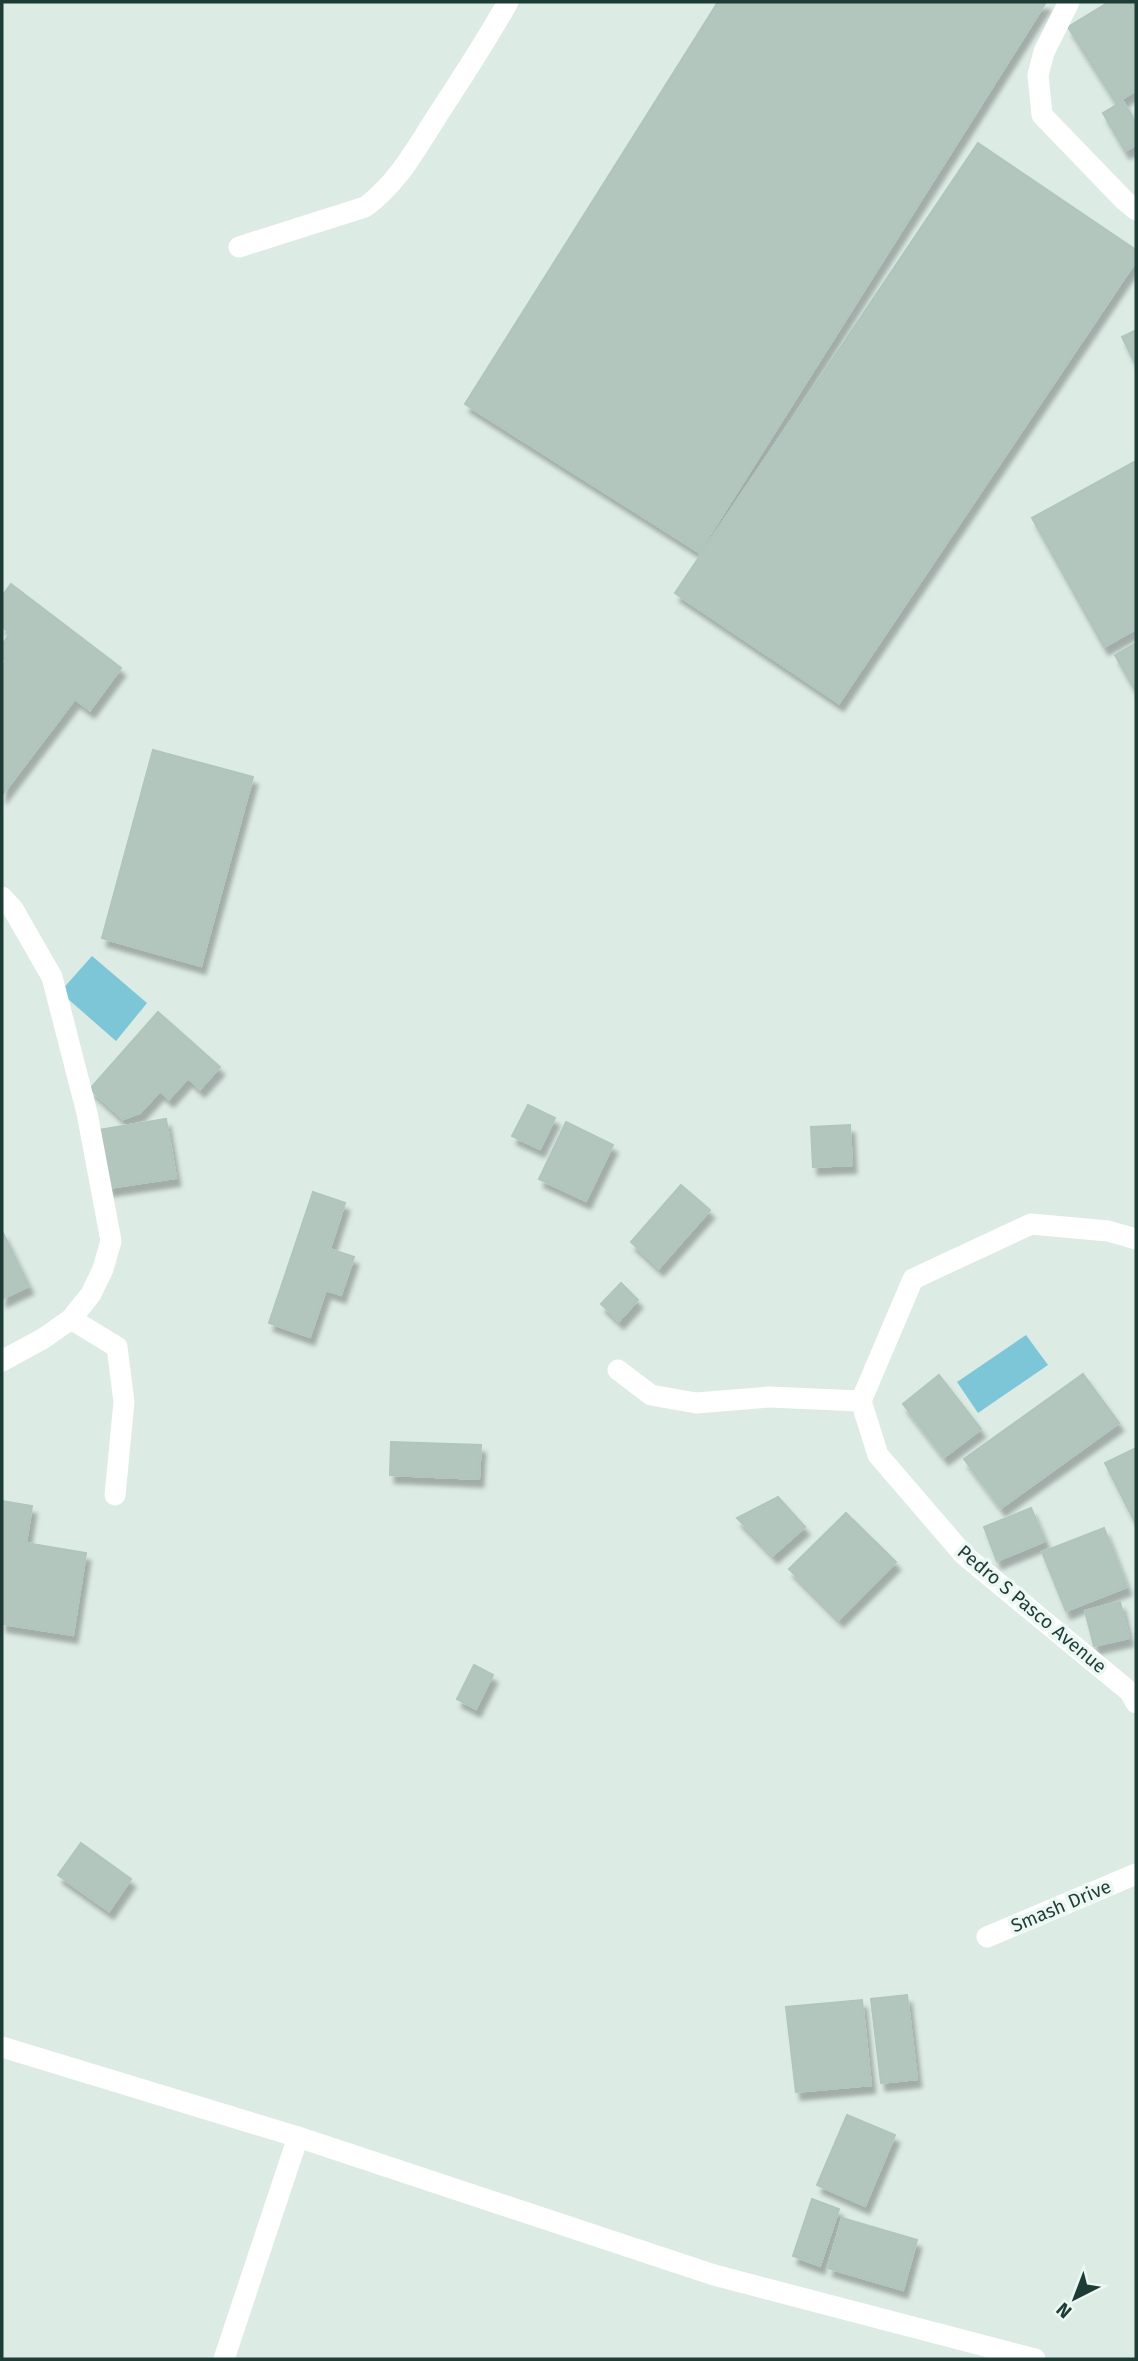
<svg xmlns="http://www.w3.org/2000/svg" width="1138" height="2361" viewBox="0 0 1138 2361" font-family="'Fira Sans',sans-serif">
<defs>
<filter id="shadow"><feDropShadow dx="4.5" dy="8" stdDeviation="2" flood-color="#0004"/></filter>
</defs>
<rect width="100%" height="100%" fill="#ddebe5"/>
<!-- water -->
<g fill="#7dc6d7">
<polygon points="92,956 147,1003 116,1041 60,992"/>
<polygon points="1026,1335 1048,1365 978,1413 957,1382"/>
</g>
<!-- building -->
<g fill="#b2c6be" stroke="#afc5bd" stroke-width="2" filter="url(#shadow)">
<polygon points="718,2 1046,2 699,552 465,404"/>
<polygon points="1109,2 1136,2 1136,90 1116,103 1068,27"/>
<polygon points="1123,101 1136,123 1136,145 1125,151 1103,113"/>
<polygon points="978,143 1136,250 1136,261 839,703 675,593"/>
<polygon points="1136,330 1136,365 1122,337"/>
<polygon points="1136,461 1136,629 1104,647 1032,518"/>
<polygon points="11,584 121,668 90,710 75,699 2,795 2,666 6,661 2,658 2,645 10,633 2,627 2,596"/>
<polygon points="1136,643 1136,692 1115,655"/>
<polygon points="153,750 253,777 201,966 102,938"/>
<polygon points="158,1012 220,1067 200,1089 188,1078 169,1099 160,1091 140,1113 123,1119 90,1089"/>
<polygon points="528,1105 555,1118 540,1149 512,1136"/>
<polygon points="166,1119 176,1178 108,1188 98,1130"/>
<polygon points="566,1122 613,1145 586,1201 539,1179"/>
<polygon points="850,1125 852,1165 813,1167 811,1127"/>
<polygon points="681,1185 710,1210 659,1268 631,1242"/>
<polygon points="313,1192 345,1203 330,1249 354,1257 341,1295 326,1290 310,1337 269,1323"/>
<polygon points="2,1231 29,1286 2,1299"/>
<polygon points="621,1283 638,1300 619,1321 601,1304"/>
<polygon points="1083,1374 1119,1423 1001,1508 964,1459"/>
<polygon points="939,1375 981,1429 944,1457 903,1404"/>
<polygon points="391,1442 481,1445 479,1479 390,1475"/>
<polygon points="1136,1448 1136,1524 1105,1463"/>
<polygon points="778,1497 805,1527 773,1555 737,1518"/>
<polygon points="2,1501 32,1506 26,1543 86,1553 73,1635 2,1624"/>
<polygon points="1031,1508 1045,1541 997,1561 984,1527"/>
<polygon points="846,1513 896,1562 839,1619 789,1569"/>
<polygon points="1104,1528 1127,1587 1066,1611 1042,1552"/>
<polygon points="1120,1602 1129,1638 1094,1646 1085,1611"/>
<polygon points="474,1665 493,1675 476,1709 457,1699"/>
<polygon points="81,1843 131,1879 109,1911 58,1875"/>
<polygon points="907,1995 917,2079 881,2083 871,1999"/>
<polygon points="862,2000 871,2085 796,2092 786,2007"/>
<polygon points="847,2115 895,2135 865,2206 817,2185"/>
<polygon points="812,2199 839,2209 820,2266 793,2256"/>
<polygon points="842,2218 917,2240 903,2290 828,2268"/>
</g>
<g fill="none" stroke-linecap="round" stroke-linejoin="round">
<!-- lane -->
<g stroke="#fff" stroke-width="21">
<polyline points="1069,2 1044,52 1038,75 1042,115 1124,200 1136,210"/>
<polyline points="71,1319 117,1347 124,1402 115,1495"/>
<polyline points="987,1937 1136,1874"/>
</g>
<!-- street -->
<g stroke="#fff" stroke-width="21">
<path d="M239 247 365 207C397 184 416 149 437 116 462 78 486 41 508 2"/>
<polyline points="2,897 13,909 52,977 87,1113 111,1241 103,1269 91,1294 71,1319 44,1338 2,1361"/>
<polyline points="1136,1239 1108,1231 1031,1224 913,1279 861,1401 878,1455 964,1555 1130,1692 1136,1703"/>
<polyline points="618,1370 651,1395 696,1403 769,1397 861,1401"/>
<polyline points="2,2047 298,2137 714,2275 1035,2359"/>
<polyline points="224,2359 298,2137"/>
</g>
</g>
<g text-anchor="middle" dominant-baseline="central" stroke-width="7" stroke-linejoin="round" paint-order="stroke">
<!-- street labels -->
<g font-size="19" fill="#1d3c35" stroke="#edf7f3">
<text transform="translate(1032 1609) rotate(40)">Pedro S Pasco Avenue</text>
<text transform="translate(1061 1906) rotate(-23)">Smash Drive</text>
</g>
</g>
<!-- border -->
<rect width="1138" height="2361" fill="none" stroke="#1d3c35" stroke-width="7"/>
<!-- north arrow -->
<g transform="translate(1075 2298) rotate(222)" stroke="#edf7f3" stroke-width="5" paint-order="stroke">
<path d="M0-5L12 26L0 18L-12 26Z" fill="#1d3c35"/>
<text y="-10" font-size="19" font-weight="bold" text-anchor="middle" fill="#1d3c35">N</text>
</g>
</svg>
